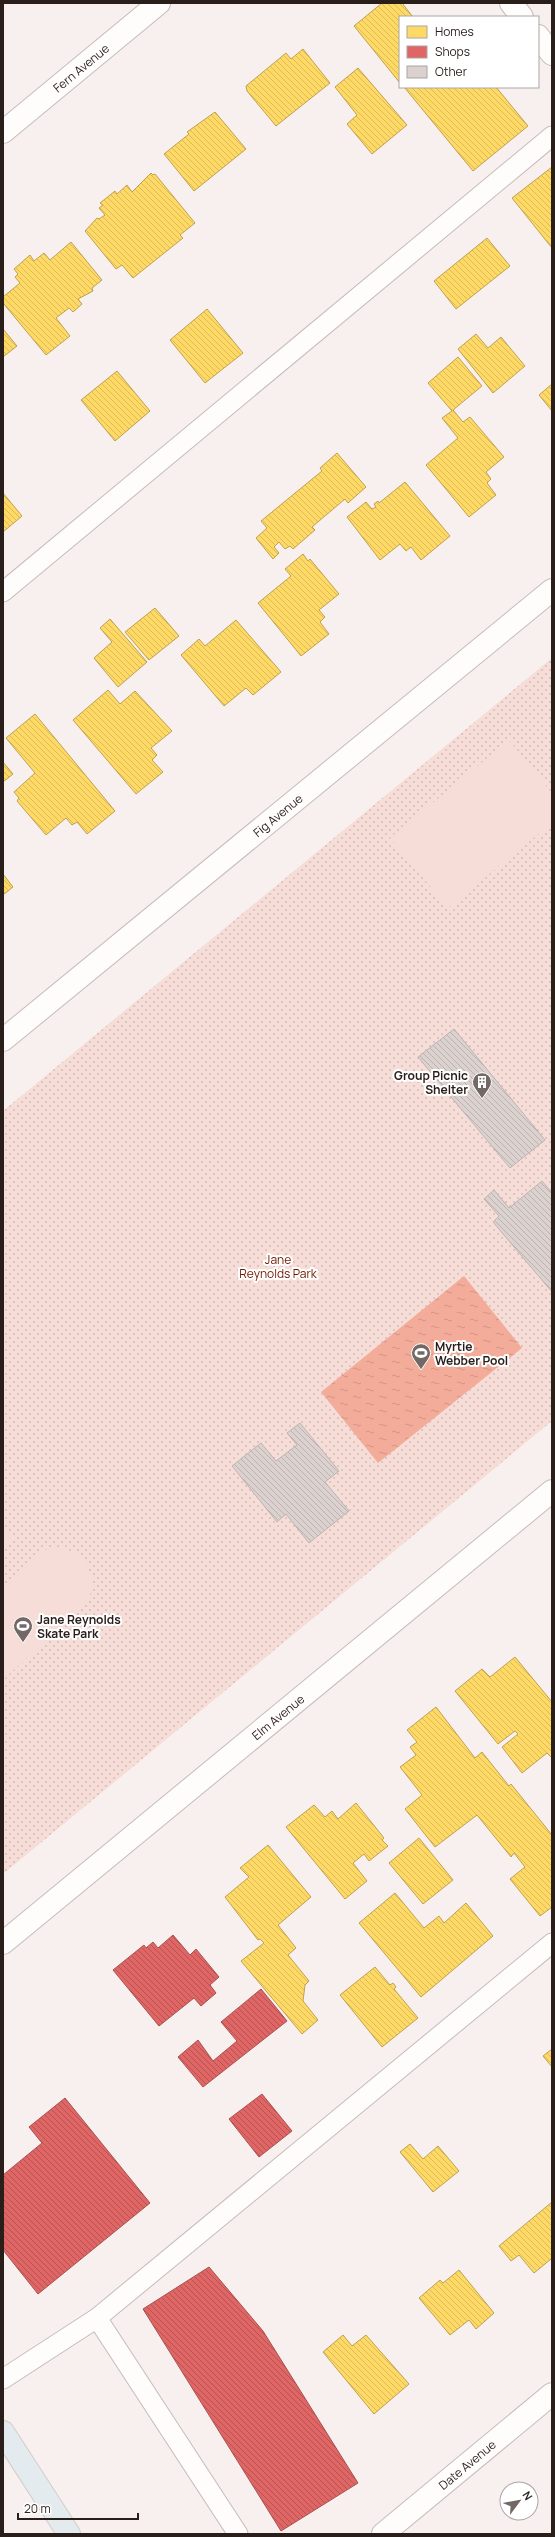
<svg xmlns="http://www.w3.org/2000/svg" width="555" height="2537" viewBox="0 0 555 2537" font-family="Manrope,sans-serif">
<defs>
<pattern id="park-dots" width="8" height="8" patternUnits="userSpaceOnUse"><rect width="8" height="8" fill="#f6ddd7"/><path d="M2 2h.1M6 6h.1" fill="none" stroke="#d3bdb8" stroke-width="1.8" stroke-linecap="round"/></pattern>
<pattern id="water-ripples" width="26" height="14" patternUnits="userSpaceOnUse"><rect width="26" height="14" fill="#f4ac9a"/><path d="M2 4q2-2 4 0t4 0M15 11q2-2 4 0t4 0" fill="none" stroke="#d19484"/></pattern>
<pattern id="homes-back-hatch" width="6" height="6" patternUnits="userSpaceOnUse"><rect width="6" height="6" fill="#ffd966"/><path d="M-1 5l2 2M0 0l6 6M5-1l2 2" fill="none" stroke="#dbba58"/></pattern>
<pattern id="shops-back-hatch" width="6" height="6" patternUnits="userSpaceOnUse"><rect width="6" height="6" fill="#e06666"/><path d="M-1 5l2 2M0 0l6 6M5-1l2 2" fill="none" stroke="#b65353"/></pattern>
<pattern id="building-back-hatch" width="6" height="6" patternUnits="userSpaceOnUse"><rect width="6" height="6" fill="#dbd1cf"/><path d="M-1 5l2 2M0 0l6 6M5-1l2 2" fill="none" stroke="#bcb3b1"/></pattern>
</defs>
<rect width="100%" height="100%" fill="#f8f0ee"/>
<!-- park -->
<polygon fill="url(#park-dots)" points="552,658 552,1421 3,1874 3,1111"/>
<!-- pitch -->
<g fill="#f6ddd7">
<polygon points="509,740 552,793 552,823 448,908 390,838"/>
<polygon points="3,1524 11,1537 10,1544 3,1550"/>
<path d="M59 1547C87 1553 101 1581 85 1605L3 1680V1588L44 1550Z"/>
</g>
<!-- water -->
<polygon fill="url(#water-ripples)" points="464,1276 522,1348 378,1463 321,1392"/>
<!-- homes -->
<g fill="url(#homes-back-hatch)" stroke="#bfa150">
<polygon points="382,3 402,3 413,17 400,17 400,83 354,26"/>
<polygon points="303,49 330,83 276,126 247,91 246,86 286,53 291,59"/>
<polygon points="358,68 407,125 372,154 347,124 357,115 335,87"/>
<polygon points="404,87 496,87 528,126 473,171"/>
<polygon points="215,112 246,149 194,191 164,154 189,134 187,132"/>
<polygon points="552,167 552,248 512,198"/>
<polygon points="151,173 153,175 155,174 195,223 180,235 183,238 133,278 122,265 116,269 85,231 97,218 99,219 105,215 99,208 103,205 100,203 115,191 117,194 127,185 132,192"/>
<polygon points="487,238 510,266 456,309 434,281"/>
<polygon points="71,242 102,280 92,288 93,291 78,299 82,304 73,312 69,308 56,318 70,336 46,355 3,303 3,297 20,283 15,277 18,274 14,269 30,255 34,261 44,253 50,260"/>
<polygon points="207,309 243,353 205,383 170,340"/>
<polygon points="3,329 17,346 3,357"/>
<polygon points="476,334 488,348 501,337 525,366 493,393 458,349"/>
<polygon points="458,357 482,386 453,410 463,422 470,417 504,457 486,472 491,479 487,483 496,495 469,517 426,465 458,438 442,418 452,411 428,383"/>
<polygon points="117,371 150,411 115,441 81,400"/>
<polygon points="552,384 552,411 539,395"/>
<polygon points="337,453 366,487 348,503 345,499 312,527 315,530 293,549 290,546 285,549 279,542 274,547 279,553 273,559 256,538 267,528 261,521 322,471 320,468"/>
<polygon points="405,482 450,536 421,560 411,547 406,551 400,544 380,560 347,517 366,502 372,509 376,507 374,504 378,501 379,503"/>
<polygon points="3,493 22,516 3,532"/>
<polygon points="303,554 308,561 310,559 339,594 319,610 325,617 320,622 329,634 301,656 258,603 291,576 285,569"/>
<polygon points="155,608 179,636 149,660 125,632"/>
<polygon points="110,619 147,662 118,687 94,658 112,642 100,628"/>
<polygon points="236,620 281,672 253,695 246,688 224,706 181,655 199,639 205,646"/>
<polygon points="108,690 120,704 135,691 172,731 151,748 157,755 152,760 163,772 136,794 73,720"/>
<polygon points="35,714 115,811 87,834 77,822 72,825 66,818 46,835 17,801 19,798 14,792 35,773 6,738"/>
<polygon points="3,762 13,774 3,782"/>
<polygon points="3,874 13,887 3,895"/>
<polygon points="515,1657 552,1702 552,1758 547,1753 522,1773 502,1747 518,1734 515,1731 498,1744 455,1691 482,1669 490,1677"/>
<polygon points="436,1707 475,1758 482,1752 509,1786 511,1784 552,1835 552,1907 540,1916 510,1879 525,1867 514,1853 511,1857 477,1815 435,1847 405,1809 422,1795 400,1767 416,1755 410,1747 417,1742 407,1730"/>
<polygon points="356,1803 384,1838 382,1840 388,1846 369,1861 364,1854 353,1863 367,1881 345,1899 286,1827 314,1805 325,1817 332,1811 338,1819"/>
<polygon points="419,1838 453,1880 423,1904 389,1863"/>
<polygon points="268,1845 311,1897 278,1925 296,1948 288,1955 309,1981 305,1985 303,2001 318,2020 302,2034 241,1961 264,1943 260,1939 258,1940 225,1897 249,1877 240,1868"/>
<polygon points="395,1893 424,1928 439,1916 444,1923 466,1903 493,1936 421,1997 359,1923"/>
<polygon points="375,1967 390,1985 393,1983 396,1987 394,1989 418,2018 382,2047 340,1995"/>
<polygon points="552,2049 552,2067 543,2056"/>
<polygon points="410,2144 423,2159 438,2146 459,2171 433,2192 400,2152"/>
<polygon points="552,2202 552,2261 551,2259 534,2273 519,2255 511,2261 499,2246"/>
<polygon points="459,2270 494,2313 476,2329 469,2320 450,2335 419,2298 440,2280 443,2283"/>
<polygon points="343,2335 352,2346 366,2335 409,2384 374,2414 323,2352"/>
</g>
<!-- shops -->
<g fill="url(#shops-back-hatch)" stroke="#a95050">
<polygon points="173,1935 190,1955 196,1949 219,1977 210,1985 216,1993 201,2006 194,1998 159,2026 113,1970 144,1945 146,1948 153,1942 158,1948"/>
<polygon points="261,1989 287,2021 203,2087 178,2057 198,2040 213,2061 237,2041 221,2022"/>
<polygon points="262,2094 292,2131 259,2157 229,2119"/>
<polygon points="65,2098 150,2203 38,2294 3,2250 3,2175 42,2143 29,2127"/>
<polygon points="209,2267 263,2331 358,2483 281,2531 143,2309"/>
</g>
<!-- building -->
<g fill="url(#building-back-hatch)" stroke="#bdb4b1">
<polygon points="454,1029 545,1140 510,1168 418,1057"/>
<polygon points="542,1181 552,1193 552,1292 493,1222 499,1216 484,1199 494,1190 509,1208"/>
<polygon points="300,1423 339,1471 325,1482 349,1511 309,1543 286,1514 277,1522 232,1466 261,1443 276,1461 297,1445 287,1433"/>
</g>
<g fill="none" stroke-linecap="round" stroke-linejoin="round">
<!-- service casing -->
<g stroke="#c6bcba" stroke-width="21">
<g id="service">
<polyline points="3,592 552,136"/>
<polyline points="97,2318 238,2534"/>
<polyline points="3,2379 97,2318 552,1943"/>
</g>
</g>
<!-- minor casing -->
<g stroke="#c6bcba" stroke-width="24">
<g id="minor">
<polyline points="511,3 522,17"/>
<polyline points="538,36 552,54"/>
<path id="s1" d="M3 132 159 3"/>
<path id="s2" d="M3 1040 552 590"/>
<path id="s3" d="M3 1943 552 1491"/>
<path id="s4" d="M383 2534 552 2394"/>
</g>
</g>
<!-- primary casing -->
<g stroke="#d2cccb" stroke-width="24">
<polyline id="primary" points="3,2432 69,2534"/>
</g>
<!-- service -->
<use href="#service" stroke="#fefdfc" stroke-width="19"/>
<!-- minor -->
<use href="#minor" stroke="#fefdfc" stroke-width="22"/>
<!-- primary -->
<use href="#primary" stroke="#e3ebee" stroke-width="22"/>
</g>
<!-- icons -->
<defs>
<g id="building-pin" transform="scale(1)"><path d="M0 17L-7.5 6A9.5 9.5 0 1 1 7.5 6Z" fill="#726865" stroke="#fff"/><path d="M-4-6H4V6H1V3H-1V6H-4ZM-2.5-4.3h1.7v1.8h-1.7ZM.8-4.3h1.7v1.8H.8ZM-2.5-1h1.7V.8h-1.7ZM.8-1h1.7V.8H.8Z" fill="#fff"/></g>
<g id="stadium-pin" transform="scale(1)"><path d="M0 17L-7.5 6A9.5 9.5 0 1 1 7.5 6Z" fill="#726865" stroke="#fff"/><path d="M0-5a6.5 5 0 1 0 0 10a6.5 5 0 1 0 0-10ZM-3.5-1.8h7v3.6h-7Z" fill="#fff"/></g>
</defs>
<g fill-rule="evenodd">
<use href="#building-pin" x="482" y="1082"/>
<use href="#stadium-pin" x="421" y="1353"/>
<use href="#stadium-pin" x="23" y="1626"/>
</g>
<g text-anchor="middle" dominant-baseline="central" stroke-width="4" stroke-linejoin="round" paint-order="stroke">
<!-- street labels -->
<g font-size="12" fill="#2a1e1b" stroke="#fff">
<text stroke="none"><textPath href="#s1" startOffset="101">Fern Avenue</textPath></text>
<text stroke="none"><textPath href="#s2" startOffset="355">Fig Avenue</textPath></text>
<text stroke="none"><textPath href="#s3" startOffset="356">Elm Avenue</textPath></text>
<text stroke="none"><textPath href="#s4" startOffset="109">Date Avenue</textPath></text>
</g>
<!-- poi labels -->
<g font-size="12" font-weight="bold" fill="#2a1e1b" stroke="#fff" text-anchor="start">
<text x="468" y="1075" text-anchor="end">Group Picnic<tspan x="468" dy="14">Shelter</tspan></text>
<text x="435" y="1346">Myrtie<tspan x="435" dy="14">Webber Pool</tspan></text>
<text x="37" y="1619">Jane Reynolds<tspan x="37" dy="14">Skate Park</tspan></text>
</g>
<!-- park labels -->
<g font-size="12" fill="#701700" stroke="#fff">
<text x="278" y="1259">Jane<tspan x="278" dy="14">Reynolds Park</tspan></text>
</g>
</g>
<!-- border -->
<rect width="555" height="2537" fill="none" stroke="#2a1e1b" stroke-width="8"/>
<!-- legend -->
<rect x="399" y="16" width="140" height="72" fill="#ffffff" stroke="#aaa5a4"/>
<rect x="407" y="26" width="20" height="12" fill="#ffd966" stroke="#aaa5a4"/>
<text x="435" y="36" font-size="12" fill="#2a1e1b">Homes</text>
<rect x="407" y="46" width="20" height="12" fill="#e06666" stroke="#aaa5a4"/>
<text x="435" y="56" font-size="12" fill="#2a1e1b">Shops</text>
<rect x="407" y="66" width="20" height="12" fill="#dbd1cf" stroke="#aaa5a4"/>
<text x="435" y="76" font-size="12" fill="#2a1e1b">Other</text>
<!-- north arrow -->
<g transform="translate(519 2501) rotate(58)"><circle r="19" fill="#ffffff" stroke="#aaa5a4"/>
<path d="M0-3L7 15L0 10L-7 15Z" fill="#726865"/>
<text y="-6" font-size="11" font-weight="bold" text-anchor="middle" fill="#2a1e1b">N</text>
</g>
<!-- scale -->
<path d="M18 2513v6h120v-6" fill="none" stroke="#2a1e1b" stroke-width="2"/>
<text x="24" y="2513" font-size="12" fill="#2a1e1b" stroke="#ffffff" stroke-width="3" paint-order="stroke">20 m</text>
</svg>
